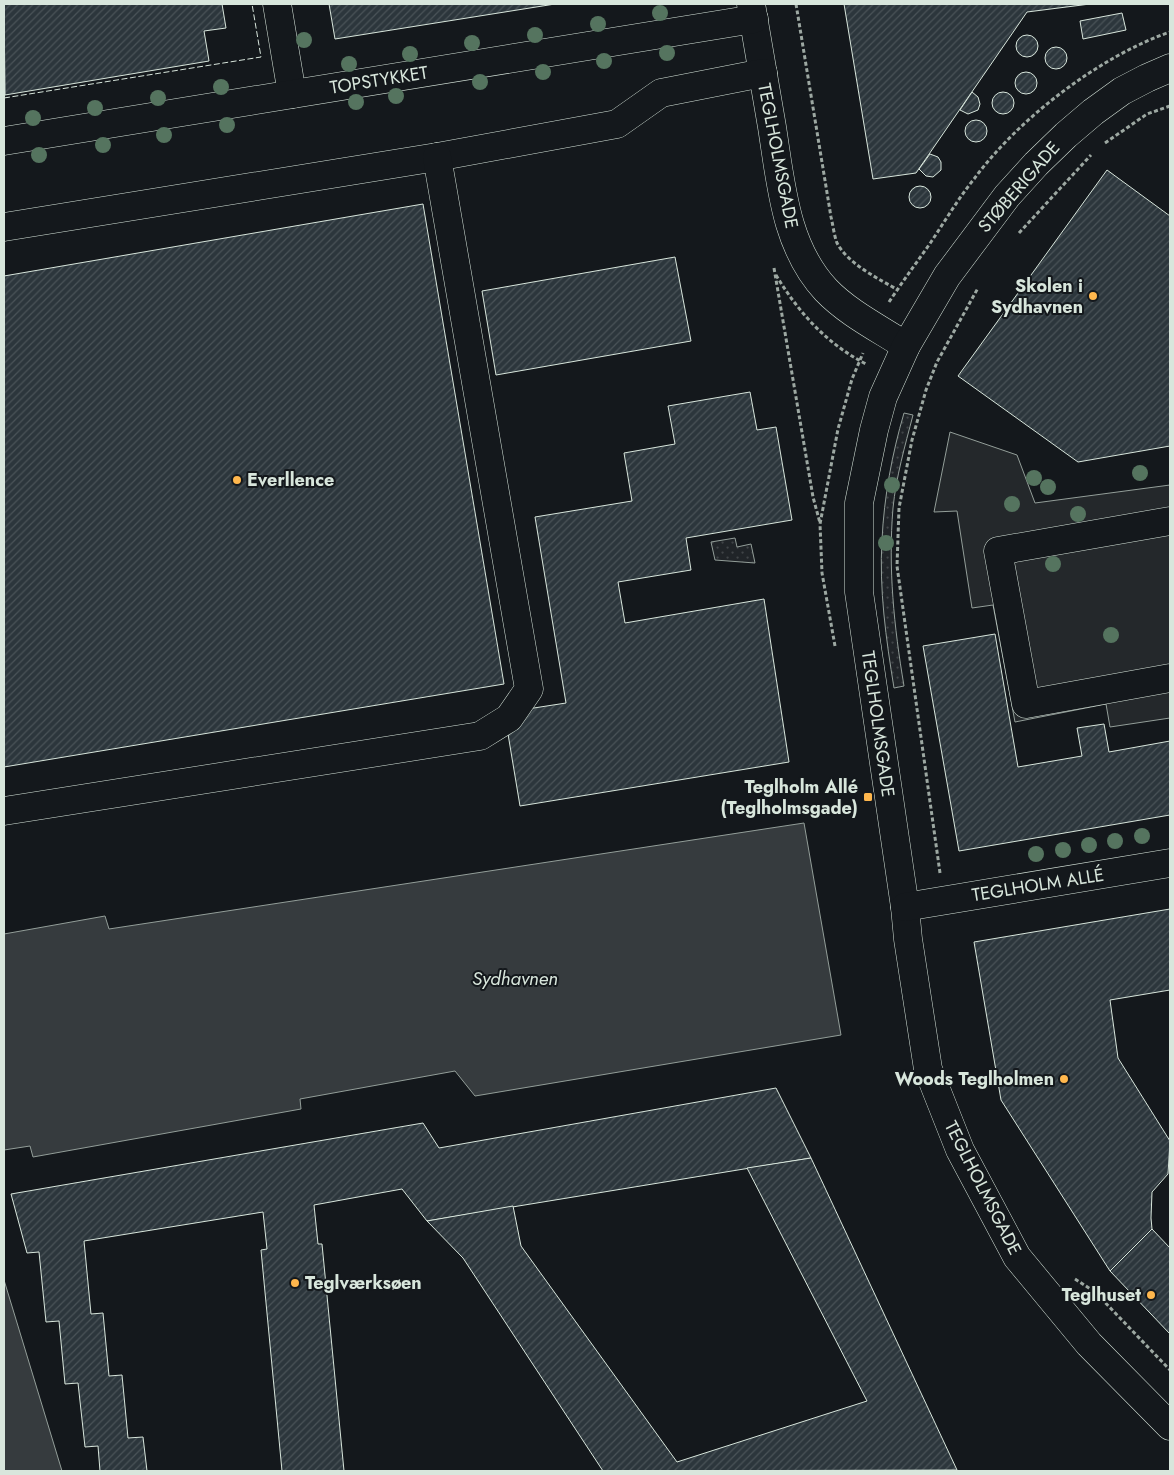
<svg xmlns="http://www.w3.org/2000/svg" width="1174" height="1475" viewBox="0 0 1174 1475" font-family="Jost,sans-serif">
<defs>
<pattern id="grass-dots" width="8" height="8" patternUnits="userSpaceOnUse" patternTransform="scale(1.25)"><rect width="8" height="8" fill="#202428"/><path d="M2 2h.1M6 6h.1" fill="none" stroke="#404447" stroke-width="1.8" stroke-linecap="round"/></pattern>
<pattern id="building-hatch" width="6" height="6" patternUnits="userSpaceOnUse" patternTransform="scale(1.25)"><rect width="6" height="6" fill="#2c363c"/><path d="M-1 1l2-2M0 6l6-6M5 7l2-2" fill="none" stroke="#4a5358"/></pattern>
</defs>
<rect width="100%" height="100%" fill="#14181c"/>
<!-- grass -->
<g fill="url(#grass-dots)" stroke="#939e99">
<path d="M904 413 913 415C905 446 896 477 893 508 888 568 894 627 904 686L894 688C886 639 879 589 882 540 884 497 892 454 904 413Z"/>
<polygon points="735,538 737,547 751,544 755,563 715,560 711,542"/>
</g>
<!-- parking -->
<polygon fill="#24282b" stroke="#939e99" points="950,432 1017,455 1035,503 1170,485 1170,718 1110,727 1106,704 1015,722 993,605 972,608 957,511 934,512"/>
<!-- water -->
<g fill="#363b3e" stroke="#939e99">
<polygon points="804,823 841,1035 475,1096 455,1071 300,1099 301,1109 33,1157 30,1146 4,1150 4,934 105,916 109,929"/>
<polygon points="4,1280 62,1471 4,1471"/>
</g>
<!-- building -->
<g fill="url(#building-hatch)" stroke="#d8e6dc">
<polygon points="4,4 222,4 226,28 204,31 209,61 5,95"/>
<polygon points="329,4 555,4 335,39"/>
<polygon points="844,4 1090,4 1027,12 916,173 873,179"/>
<polygon points="1122,13 1126,30 1083,39 1080,21"/>
<circle cx="1027" cy="46" r="11"/>
<circle cx="1056" cy="58" r="11"/>
<circle cx="1026" cy="83" r="11"/>
<circle cx="1003" cy="103" r="11"/>
<polygon points="972,92 978,97 980,104 978,110 968,114 960,110"/>
<circle cx="976" cy="131" r="11"/>
<polygon points="930,154 938,157 941,162 941,170 933,177 926,176 919,169"/>
<polygon points="1107,170 1170,216 1170,446 1078,462 958,376"/>
<circle cx="920" cy="197" r="11"/>
<polygon points="423,204 504,684 4,767 4,276"/>
<polygon points="675,257 691,341 496,375 482,291"/>
<polygon points="750,392 757,430 776,427 792,520 686,538 691,570 618,582 625,623 764,599 789,762 520,806 508,734 521,710 566,703 535,517 632,501 624,453 675,444 668,406"/>
<polygon points="995,634 1018,767 1082,756 1077,728 1104,724 1109,752 1170,741 1170,815 959,851 923,646"/>
<polygon points="1170,909 1170,990 1110,1000 1118,1058 1170,1141 1168,1174 1152,1192 1151,1218 1152,1229 1110,1271 1001,1100 974,942"/>
<polygon points="776,1088 811,1158 427,1221 402,1189 314,1205 318,1244 322,1244 344,1471 282,1471 261,1250 267,1249 263,1212 84,1241 91,1314 103,1313 109,1376 122,1375 128,1438 143,1437 147,1471 100,1471 98,1446 85,1447 78,1383 65,1384 59,1321 46,1322 39,1252 27,1253 11,1194 423,1123 439,1148"/>
<polygon points="811,1158 957,1470 603,1471 463,1258 427,1221 513,1206 521,1246 677,1462 867,1401 747,1168"/>
<polygon points="1152,1229 1170,1248 1170,1334 1110,1271"/>
</g>
<g fill="none" stroke-linecap="round" stroke-linejoin="round">
<!-- minor casing -->
<g stroke="#d8e6dc" stroke-width="29">
<g id="minor">
<polyline points="277,4 292,94"/>
<path d="M751 4C758 45 765 86 772 127 781 184 785 246 826 290 848 313 880 329 906 346"/>
<polyline points="1170,68 1147,78 1122,91 1093,112 1066,135 1036,164 1007,196 947,276 906,346 883,397 874,430 859,503 859,592 905,907 908,939 928,1069 960,1150 1017,1257 1089,1344 1170,1426"/>
<polyline points="4,141 754,19"/>
<polyline points="4,227 437,157 617,124 661,93 763,73"/>
<polyline points="1170,521 998,551 1026,704 1170,678"/>
<polyline points="4,811 480,736 509,718 529,689 437,157"/>
<polyline points="905,907 1170,863"/>
</g>
</g>
<!-- path -->
<g stroke="#9da8a2" stroke-width="3" stroke-dasharray="4 2.5" stroke-linecap="butt">
<path d="M796 4 831 217C833 225 834 235 837 243 848 264 879 279 898 290"/>
<polyline points="1105,143 1147,114 1170,106"/>
<polyline points="1019,233 1091,155"/>
<polyline points="774,268 813,497 820,523"/>
<path d="M776 275C798 312 827 344 866 364"/>
<path d="M889 302C903 281 917 262 931 242 945 221 958 199 974 179 1018 119 1100 56 1170 32"/>
<polyline points="835,646 822,573 820,524 838,429 852,379 863,353"/>
<polyline points="940,873 897,566 899,508 912,440 926,390 937,362 978,288"/>
<polyline points="1075,1279 1095,1292 1170,1370"/>
</g>
<!-- minor -->
<use href="#minor" stroke="#14181c" stroke-width="28"/>
<!-- fence -->
<polyline stroke="#d8e6dc" stroke-width="1" stroke-dasharray="6 2.5" stroke-linecap="butt" points="4,98 261,57 252,4"/>
</g>
<!-- trees -->
<g fill="#55745f">
<circle cx="660" cy="13" r="8"/>
<circle cx="598" cy="24" r="8"/>
<circle cx="535" cy="35" r="8"/>
<circle cx="304" cy="40" r="8"/>
<circle cx="472" cy="43" r="8"/>
<circle cx="667" cy="53" r="8"/>
<circle cx="410" cy="54" r="8"/>
<circle cx="604" cy="61" r="8"/>
<circle cx="349" cy="64" r="8"/>
<circle cx="543" cy="72" r="8"/>
<circle cx="480" cy="82" r="8"/>
<circle cx="221" cy="87" r="8"/>
<circle cx="396" cy="96" r="8"/>
<circle cx="158" cy="98" r="8"/>
<circle cx="356" cy="102" r="8"/>
<circle cx="95" cy="108" r="8"/>
<circle cx="33" cy="118" r="8"/>
<circle cx="227" cy="125" r="8"/>
<circle cx="164" cy="135" r="8"/>
<circle cx="103" cy="145" r="8"/>
<circle cx="39" cy="155" r="8"/>
<circle cx="1140" cy="473" r="8"/>
<circle cx="1034" cy="478" r="8"/>
<circle cx="892" cy="485" r="8"/>
<circle cx="1048" cy="487" r="8"/>
<circle cx="1012" cy="504" r="8"/>
<circle cx="1078" cy="514" r="8"/>
<circle cx="886" cy="543" r="8"/>
<circle cx="1053" cy="564" r="8"/>
<circle cx="1111" cy="635" r="8"/>
<circle cx="1142" cy="836" r="8"/>
<circle cx="1115" cy="841" r="8"/>
<circle cx="1089" cy="845" r="8"/>
<circle cx="1063" cy="850" r="8"/>
<circle cx="1036" cy="854" r="8"/>
</g>
<!-- markers -->
<g fill="#ffb74d" stroke="#14181c" stroke-width="2">
<circle cx="1093" cy="296" r="5"/>
<circle cx="237" cy="480" r="5"/>
<rect x="863" y="792" width="10" height="10" rx="2.5"/>
<circle cx="1064" cy="1079" r="5"/>
<circle cx="295" cy="1283" r="5"/>
<circle cx="1151" cy="1295" r="5"/>
</g>
<g text-anchor="middle" dominant-baseline="central" stroke-width="4" stroke-linejoin="round" paint-order="stroke">
<!-- street labels -->
<g font-size="18" fill="#d8e6dc" stroke="#14181c">
<text transform="translate(379 80) rotate(-9)">TOPSTYKKET</text>
<text transform="translate(778 156) rotate(79)">TEGLHOLMSGADE</text>
<text transform="translate(1019 187) rotate(-49)">STØBERIGADE</text>
<text transform="translate(878 724) rotate(82)">TEGLHOLMSGADE</text>
<text transform="translate(1038 885) rotate(-9)">TEGLHOLM ALLÉ</text>
<text transform="translate(983 1188) rotate(63)">TEGLHOLMSGADE</text>
</g>
<!-- poi labels -->
<g font-size="18" font-weight="bold" fill="#d8e6dc" stroke="#14181c" text-anchor="end">
<text x="1083" y="286">Skolen i<tspan x="1083" dy="21">Sydhavnen</tspan></text>
<text x="247" y="480" text-anchor="start">Everllence</text>
<text x="858" y="787">Teglholm Allé<tspan x="858" dy="21">(Teglholmsgade)</tspan></text>
<text x="1054" y="1079">Woods Teglholmen</text>
<text x="305" y="1283" text-anchor="start">Teglværksøen</text>
<text x="1141" y="1295">Teglhuset</text>
</g>
<!-- water labels -->
<g font-size="19" font-style="italic" fill="#d8e6dc" stroke="#14181c">
<text x="515" y="978">Sydhavnen</text>
</g>
</g>
<!-- border -->
<rect width="1174" height="1475" fill="none" stroke="#d8e6dc" stroke-width="10"/>
</svg>
